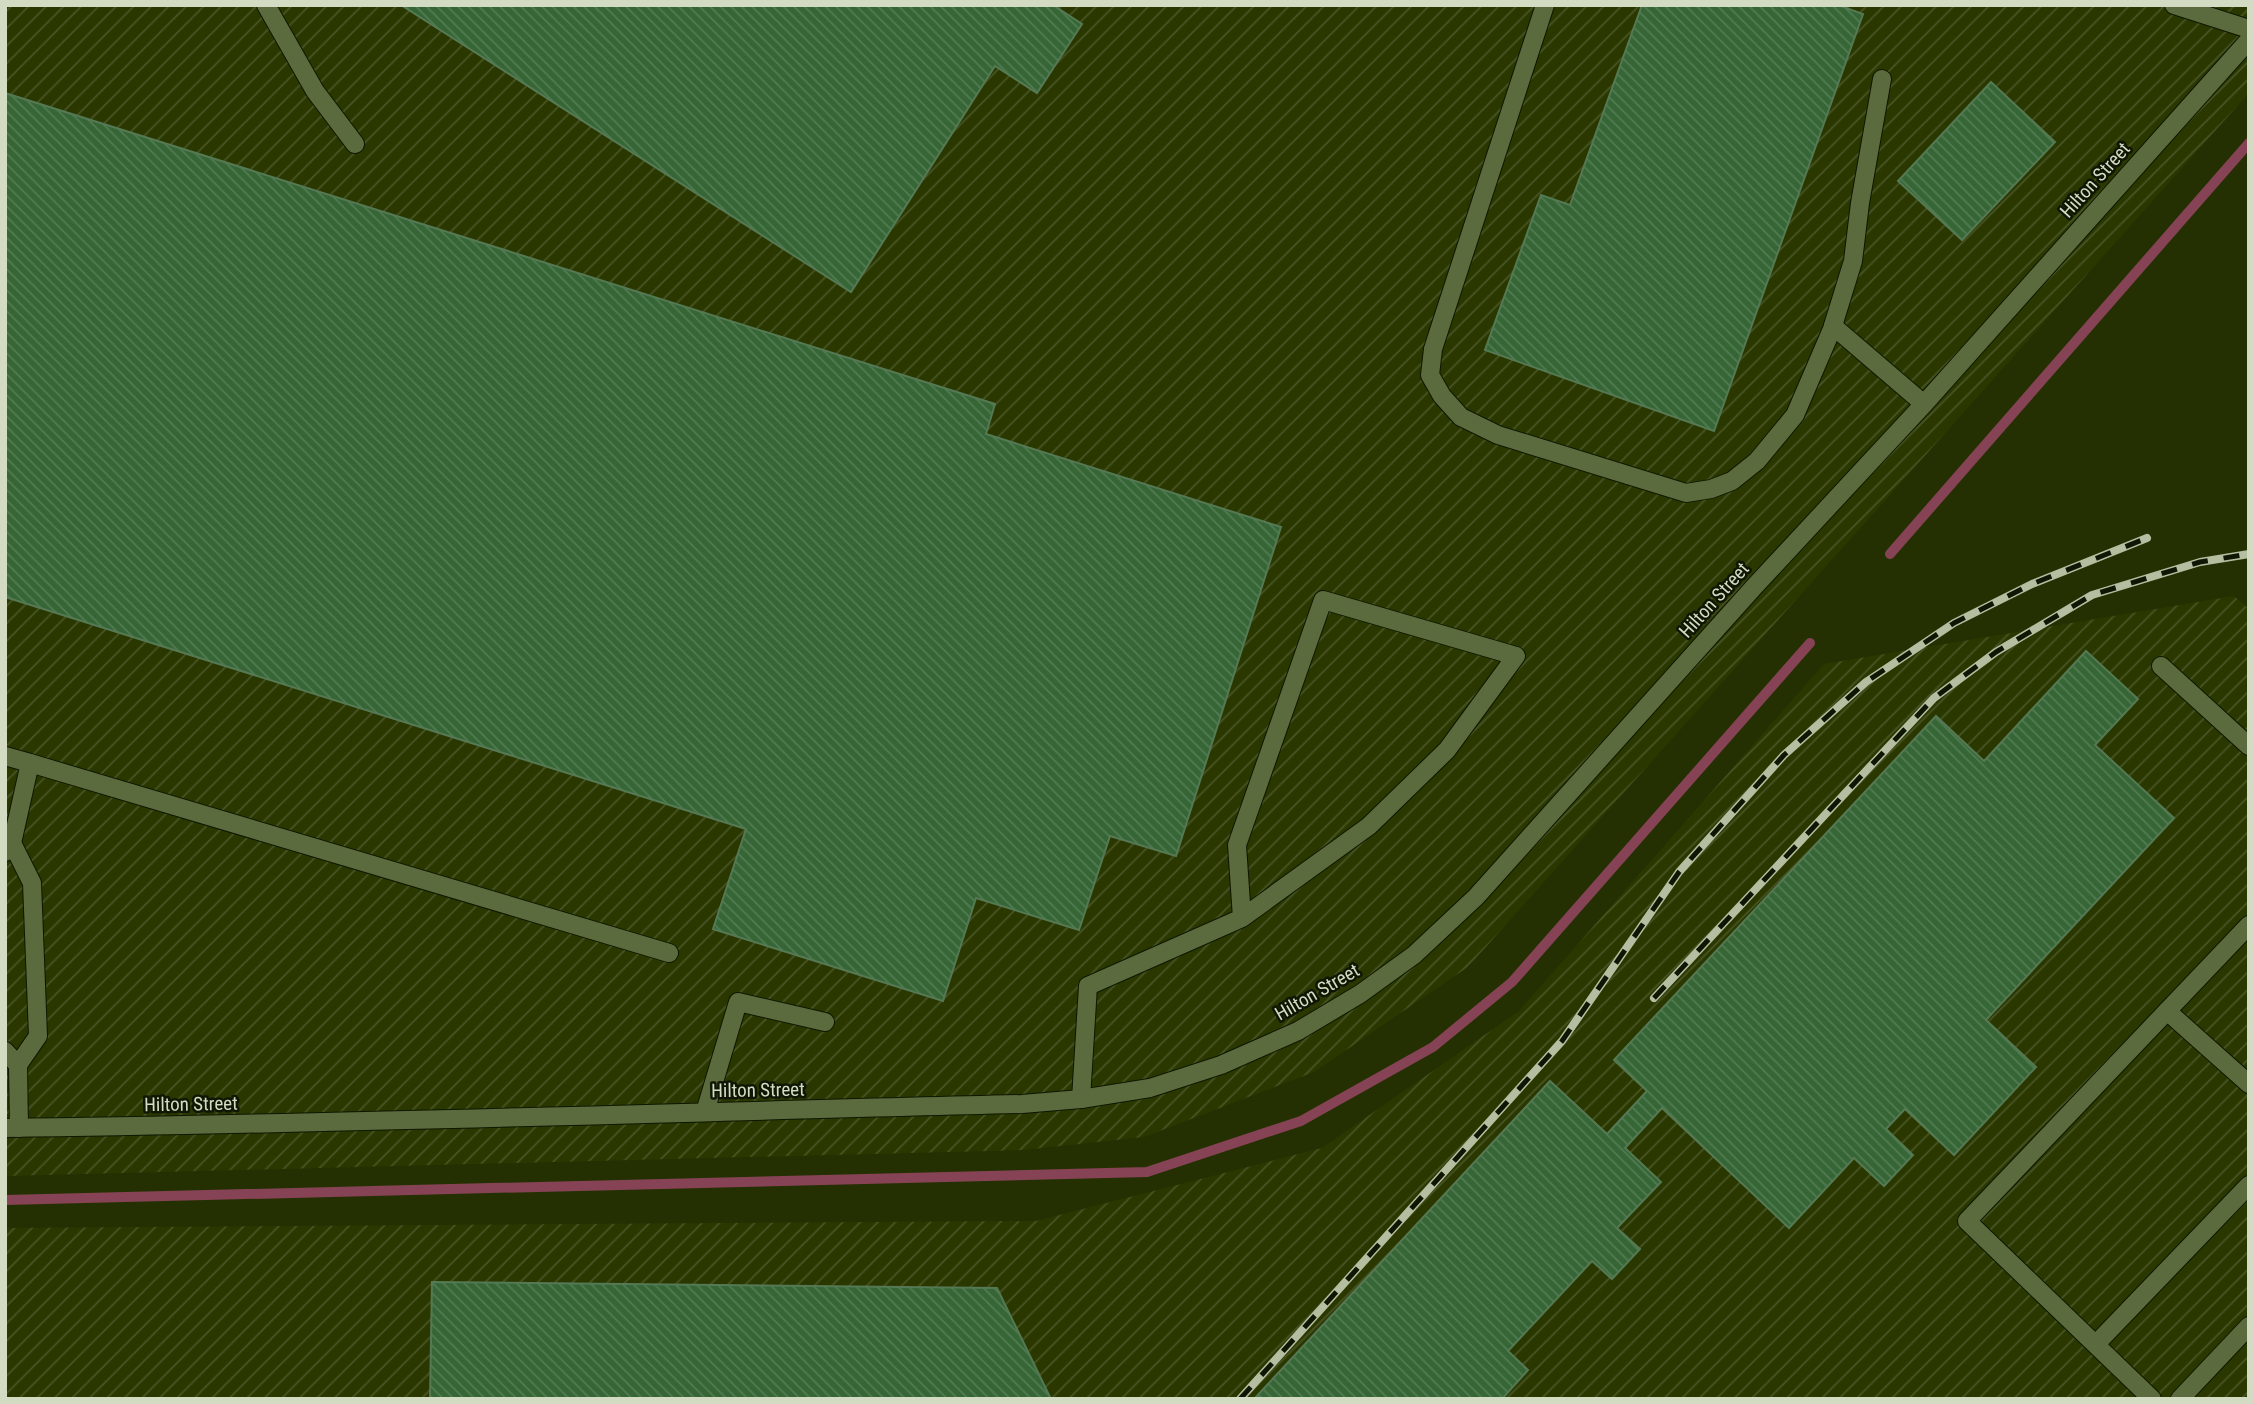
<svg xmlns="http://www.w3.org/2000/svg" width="2254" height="1404" viewBox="0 0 2254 1404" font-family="'Roboto Condensed',sans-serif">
<defs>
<pattern id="industrial-furrows" width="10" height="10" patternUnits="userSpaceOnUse" patternTransform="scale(1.75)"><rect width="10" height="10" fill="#2a3800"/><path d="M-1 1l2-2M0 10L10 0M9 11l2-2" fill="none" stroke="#485424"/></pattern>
<pattern id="building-back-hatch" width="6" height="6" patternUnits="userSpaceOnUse" patternTransform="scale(1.75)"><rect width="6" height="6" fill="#366636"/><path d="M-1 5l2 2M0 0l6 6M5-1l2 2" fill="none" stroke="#527b51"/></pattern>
</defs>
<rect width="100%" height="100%" fill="#243001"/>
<!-- industrial -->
<g fill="url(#industrial-furrows)">
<polygon points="5,5 2249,5 2249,93 1468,967 1314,1072 1144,1137 1023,1150 5,1176"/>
<polygon points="2234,596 2249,609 2249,1399 5,1399 5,1228 1036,1221 1322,1148 1519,1011 1824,664"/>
</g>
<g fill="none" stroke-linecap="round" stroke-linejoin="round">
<!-- stream -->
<g stroke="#854355" stroke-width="10">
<polyline points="1890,554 2249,143"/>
<polyline points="5,1200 1147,1172 1301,1121 1433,1047 1512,982 1810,643"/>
</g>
</g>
<!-- building -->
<g fill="url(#building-back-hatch)" stroke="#557954" stroke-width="2">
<polygon points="401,5 1053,5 1082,24 1037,93 995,66 851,292"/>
<polygon points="1642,5 1838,5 1863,14 1714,431 1485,350 1541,195 1570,205"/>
<polygon points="1991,82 2055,142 1962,240 1898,181"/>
<polygon points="5,93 995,404 986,434 1281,527 1176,856 1110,836 1079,930 976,898 943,1001 713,929 746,829 5,597"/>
<polygon points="2086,651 2138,699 2095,745 2174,818 1986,1020 2036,1067 1954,1155 1905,1109 1886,1129 1913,1155 1884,1186 1854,1158 1789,1228 1662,1108 1625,1148 1661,1182 1617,1228 1640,1249 1612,1279 1592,1261 1508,1351 1528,1370 1502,1399 1254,1399 1550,1081 1607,1134 1647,1091 1614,1060 1936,716 1984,761"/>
<polygon points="432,1282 997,1288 1051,1399 430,1399"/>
</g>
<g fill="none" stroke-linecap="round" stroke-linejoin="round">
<!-- minor casing -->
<g stroke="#0e1700" stroke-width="20">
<g id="minor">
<polyline points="266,5 315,91 355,144"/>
<polyline points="1545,5 1433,349 1430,375 1442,396 1461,417 1498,435 1686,493 1711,489 1732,481 1757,461 1795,415 1832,329 1853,261 1860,203 1882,79"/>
<polyline points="2174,5 2249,29"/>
<polyline points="1833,326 1924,404"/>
<polyline points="2161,666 2249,746"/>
<polyline points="5,756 30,763 12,843"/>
<polyline points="30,763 669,953"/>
<polyline points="5,852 12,843 32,883 38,1036 18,1065 5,1051"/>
<polyline points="2167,1011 2249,1084"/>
<polyline points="18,1065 19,1128"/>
<polyline points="1081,1099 1088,986 1242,918 1369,826 1447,750 1516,656 1323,600 1237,845 1242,918"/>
<polyline points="705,1112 738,1002 825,1022"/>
<path d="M5 1128C344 1124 683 1112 1022 1104L1081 1099 1150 1088 1221 1065 1298 1031 1360 994 1414 955 1476 897 1754 587 1924 404 2249 40"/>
<polyline points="2096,1344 2249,1185"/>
<polyline points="2152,1399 1967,1221 2249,925"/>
<polyline points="2180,1399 2249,1326"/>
</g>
</g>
<!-- minor -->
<use href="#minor" stroke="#5c6b3e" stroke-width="18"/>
<!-- rail casing -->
<g stroke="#b5bea1" stroke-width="8">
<g id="rail">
<polyline points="1654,998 1934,698 1996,652 2092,595 2200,562 2249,554"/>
<polyline points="1240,1399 1562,1041 1679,872 1784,755 1866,682 1954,623 2032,584 2147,538"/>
</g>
</g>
<!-- rail -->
<use href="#rail" stroke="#101604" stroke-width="5" stroke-dasharray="16" stroke-linecap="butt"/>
</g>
<g text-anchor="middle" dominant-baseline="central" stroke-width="5" stroke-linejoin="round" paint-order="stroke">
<!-- street labels -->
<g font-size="19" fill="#d3dcc3" stroke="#101604">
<text transform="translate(2095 180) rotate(-48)">Hilton Street</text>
<text transform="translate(1714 600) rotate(-48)">Hilton Street</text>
<text transform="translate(1317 992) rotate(-30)">Hilton Street</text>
<text transform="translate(758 1090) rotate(-1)">Hilton Street</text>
<text transform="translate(191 1104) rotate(-1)">Hilton Street</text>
</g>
</g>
<!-- border -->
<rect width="2254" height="1404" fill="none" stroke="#d3dcc3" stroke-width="14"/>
</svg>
